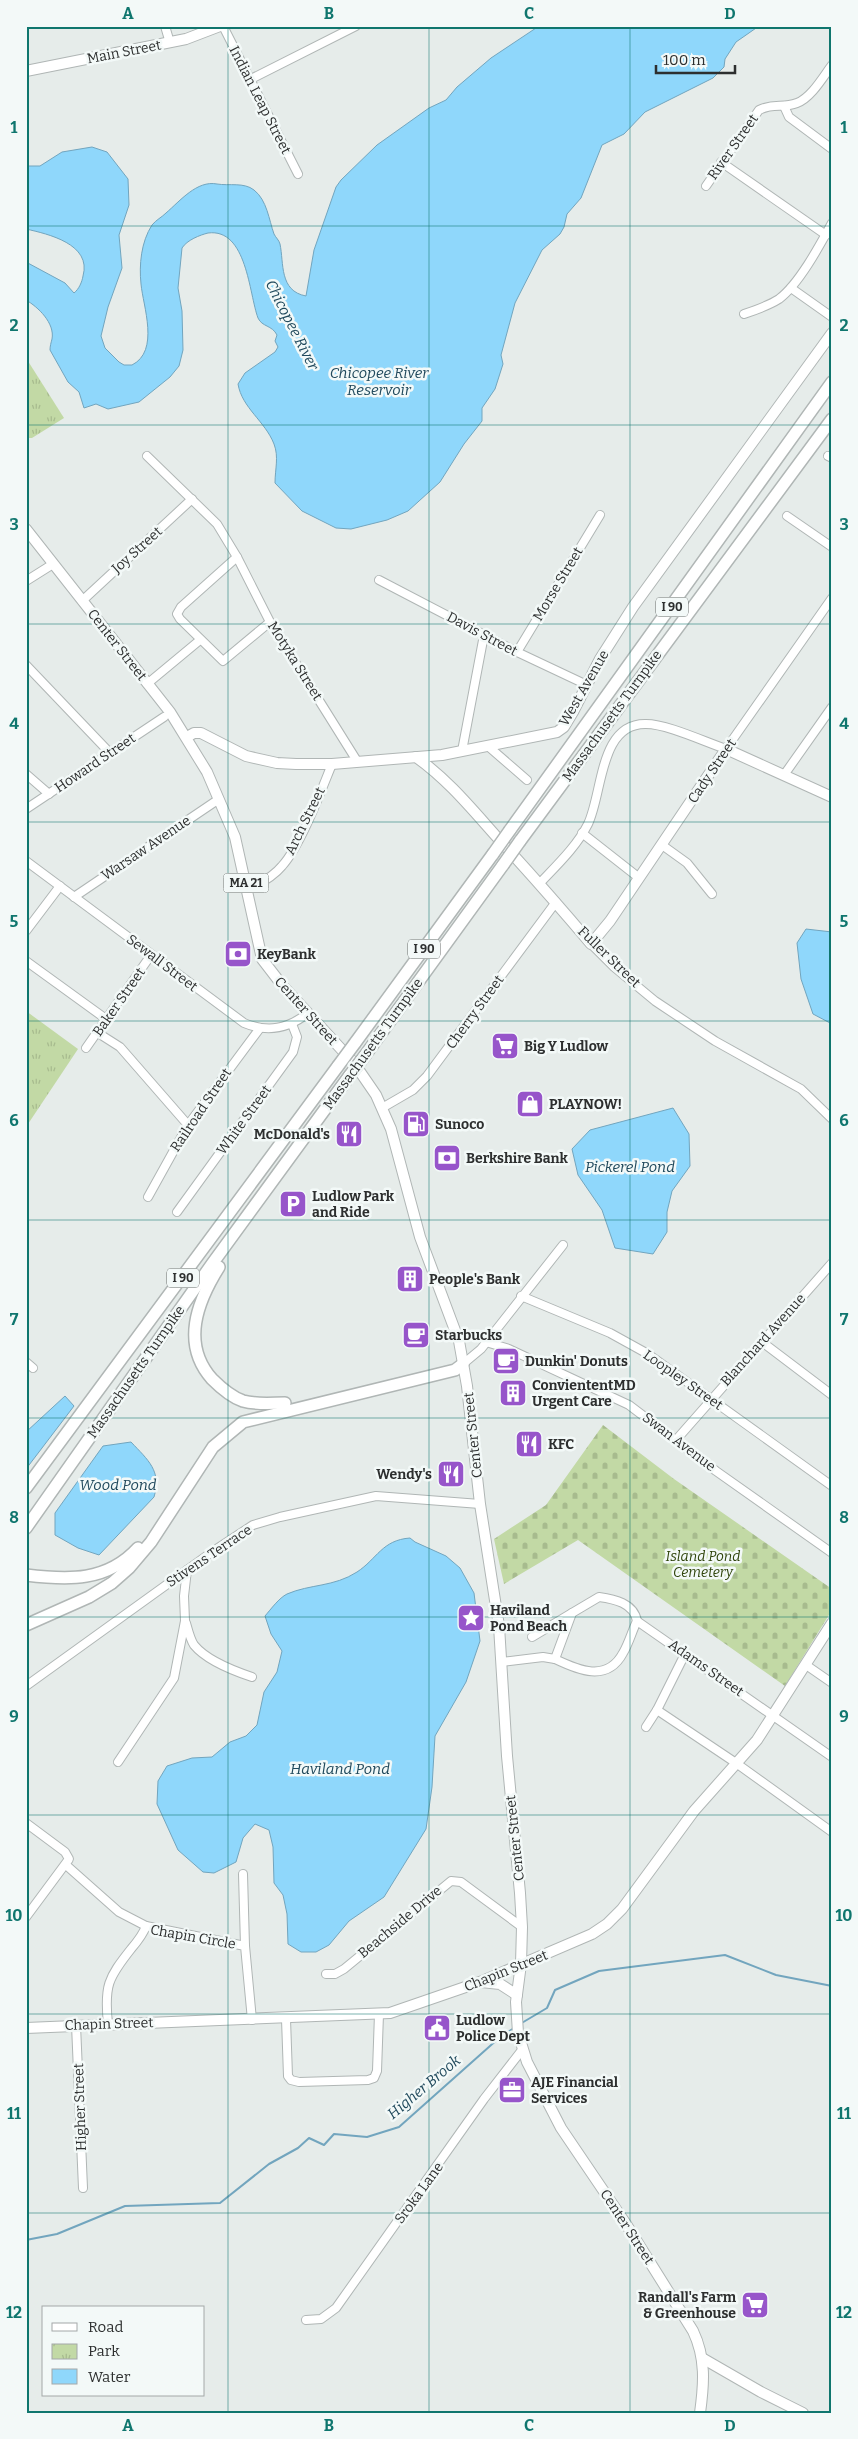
<svg xmlns="http://www.w3.org/2000/svg" width="858" height="2439" viewBox="0 0 858 2439" font-family="Bitter,serif">
<defs>
<pattern id="cemetery-stones" width="16" height="16" patternUnits="userSpaceOnUse" patternTransform="scale(1.25)"><rect width="16" height="16" fill="#c2d9a5"/><path d="M2 7V4a2 2 0 0 1 4 0v3zM10 15v-3a2 2 0 0 1 4 0v3z" fill="#a7bb8e"/></pattern>
<pattern id="park-tufts" width="24" height="20" patternUnits="userSpaceOnUse" patternTransform="scale(1.25)"><rect width="24" height="20" fill="#c2d9a5"/><path d="M3 7l-1-3M5 7V3M7 7l1-3M15 17l-1-3M17 17v-4M19 17l1-3" fill="none" stroke="#a7bb8e"/></pattern>
</defs>
<rect width="100%" height="100%" fill="#e6ecea"/>
<!-- cemetery -->
<polygon fill="url(#cemetery-stones)" points="603,1425 674,1479 832,1589 832,1610 785,1686 578,1540 504,1584 494,1539 546,1505"/>
<!-- park -->
<g fill="url(#park-tufts)">
<polygon points="26,358 64,418 32,438 26,438"/>
<polygon points="26,1011 78,1049 26,1127"/>
</g>
<!-- water -->
<g fill="#8fd7fb" stroke="#72a5be">
<path d="M539 26H759L736 42 725 59 724 67 713 78 645 112 624 134 602 145 581 198 567 214 564 227 560 234 542 250 515 303 501 355 503 364 495 389 482 408V421L464 444 440 482 408 511 387 520 351 529 336 528 302 511 275 483C275 469 279 457 274 444 265 421 242 408 238 384L245 373 275 352 278 347 275 341 277 335C272 325 262 327 258 318 249 294 247 228 208 233 200 235 187 240 182 248L178 288 182 311 183 350 179 366 170 377 139 402 108 409 96 404 84 408 79 392 68 382 50 350C50 346 51 343 52 339 55 323 38 307 26 300V262L65 283 74 293C79 289 82 282 83 276 92 244 48 234 26 229V166H40L62 152 92 147 107 152 128 179 129 205 119 235 122 268 108 307 101 336 105 348 119 362 124 365H132C160 351 143 306 141 284 139 265 141 242 152 225 156 220 162 217 166 213 180 201 197 180 217 184 229 186 244 182 254 190 267 200 269 220 274 234 276 238 279 240 280 244 284 263 279 291 306 296L314 250 336 187 341 180 377 145 429 108 446 100 457 87 491 58Z"/>
<polygon points="806,929 832,932 832,1024 813,1014 801,979 797,943"/>
<polygon points="673,1108 689,1134 690,1166 672,1191 667,1212 667,1232 653,1254 615,1248 602,1210 578,1175 572,1149 590,1130"/>
<polygon points="65,1396 74,1406 26,1469 26,1432"/>
<path d="M131 1442C148 1460 162 1471 154 1497L99 1555 78 1548 55 1535V1513L103 1446Z"/>
<path d="M410 1538 415 1542 446 1556 460 1568 474 1593 480 1641 466 1682 435 1736 432 1787 426 1829 384 1897 349 1921 329 1945 316 1952H301L288 1944 287 1914 283 1895 274 1883 273 1847 269 1830 255 1824 243 1838 236 1862 214 1873 203 1872 178 1850 157 1804 158 1781 167 1766 192 1758 212 1757 230 1742 246 1736 257 1725 264 1692 277 1672 282 1651 271 1634 265 1616C271 1609 279 1598 287 1594 310 1584 334 1587 357 1572 377 1559 382 1540 410 1538Z"/>
</g>
<g fill="none" stroke-linecap="round" stroke-linejoin="round">
<!-- stream -->
<g stroke="#72a5be" stroke-width="2">
<polyline points="520,2024 547,2008 555,1990 599,1971 725,1955 776,1975 832,1986"/>
<polyline points="26,2240 57,2234 125,2206 220,2203 269,2164 298,2148 309,2138 324,2145 334,2134 367,2137 399,2127 499,2038 514,2028"/>
</g>
<!-- minor casing -->
<g stroke="#b0b6b5" stroke-width="10">
<g id="minor">
<polyline points="165,26 170,43"/>
<polyline points="223,26 298,174"/>
<polyline points="249,80 356,26"/>
<polyline points="784,106 789,117 832,149"/>
<polyline points="721,162 826,235"/>
<path d="M706 186 759 110C775 102 782 109 797 103 811 98 823 77 832 65"/>
<polyline points="791,288 832,317"/>
<path d="M744 314C756 310 768 306 779 299 799 284 820 245 832 223"/>
<polyline points="147,456 217,524 237,557 270,622 357,761"/>
<polyline points="828,456 832,458"/>
<polyline points="787,516 832,547"/>
<polyline points="237,557 181,607 177,614 180,619 223,661 270,622"/>
<polyline points="379,580 517,652 587,685"/>
<polyline points="26,581 53,564"/>
<polyline points="82,601 192,499"/>
<polyline points="517,652 600,515"/>
<polyline points="26,665 110,753"/>
<polyline points="147,684 200,640"/>
<polyline points="489,747 527,780"/>
<polyline points="462,751 484,635"/>
<polyline points="26,774 49,794"/>
<polyline points="784,775 832,707"/>
<polyline points="26,809 164,717"/>
<polyline points="582,833 638,877"/>
<polyline points="662,845 687,863 712,894"/>
<path d="M26 861 244 1023C268 1033 288 1029 308 1013"/>
<path d="M540 883C557 865 577 846 588 824 603 793 599 723 646 724 667 724 705 742 726 749L832 598"/>
<path d="M247 890C260 884 273 877 282 866 301 845 321 791 332 764"/>
<polyline points="74,897 219,799"/>
<polyline points="26,931 60,886"/>
<polyline points="591,944 614,967 655,1001 715,1041 801,1089 832,1119"/>
<polyline points="26,961 106,1019"/>
<polyline points="98,1033 120,1047 188,1125"/>
<polyline points="86,1048 151,955"/>
<polyline points="382,1108 413,1090 427,1076 556,902"/>
<polyline points="148,1197 188,1125 260,1028"/>
<polyline points="177,1212 293,1052 297,1037 292,1024"/>
<polyline points="521,1296 610,1333 648,1354 832,1486"/>
<polyline points="486,1342 509,1349 629,1405 716,1471 832,1553"/>
<polyline points="762,1342 832,1395"/>
<polyline points="26,1362 33,1368"/>
<polyline points="463,1364 481,1349 563,1245"/>
<polyline points="676,1440 832,1263"/>
<path d="M599 1597C614 1599 634 1603 637 1621 632 1631 629 1643 623 1653 607 1683 578 1670 555 1659L572 1613Z"/>
<polyline points="637,1621 832,1757"/>
<path d="M186 1623C188 1630 190 1639 194 1645 207 1661 234 1671 252 1677"/>
<polyline points="532,1637 572,1613"/>
<polyline points="501,1662 543,1657 555,1659"/>
<polyline points="806,1665 832,1683"/>
<polyline points="26,1686 212,1552 253,1525 280,1517 376,1496 480,1504"/>
<polyline points="657,1710 736,1763 832,1832"/>
<polyline points="646,1727 657,1710 685,1654"/>
<polyline points="118,1762 174,1678 185,1621 184,1596 187,1570"/>
<polyline points="26,1823 65,1852 69,1859 26,1917"/>
<polyline points="66,1865 119,1912 146,1926"/>
<polyline points="243,1874 245,1946"/>
<polyline points="326,1974 335,1974 344,1969 451,1881 461,1882 522,1927"/>
<polyline points="286,2019 288,2076 291,2080 299,2082 368,2080 374,2078 377,2071 379,2014"/>
<path d="M108 2024C104 1986 108 1978 131 1949 137 1942 143 1935 146 1926L245 1946 252 2020"/>
<polyline points="76,2025 83,2188"/>
<polyline points="306,2320 321,2319 336,2308 484,2099 522,2050"/>
</g>
</g>
<!-- major casing -->
<g stroke="#b0b6b5" stroke-width="12">
<g id="major">
<polyline points="26,71 186,39 220,26"/>
<path d="M26 529 170 712 207 772 235 837 262 959 282 985 354 1063 376 1095 391 1129 420 1237 459 1341 467 1386 480 1504 499 1626 507 1756 520 1893 522 1927 521 1964 516 2002 518 2033 527 2062 561 2128 626 2224 693 2331C706 2358 704 2384 700 2413"/>
<polyline points="187,737 194,733 201,733 246,756 277,763 296,764 332,764 442,755 557,732 564,727 573,712 600,659 633,607 832,333"/>
<path d="M416 757C447 779 470 807 495 835 528 871 560 907 591 944L610 921 726 749 832 797"/>
<polyline points="481,1982 500,1984 517,1995"/>
<polyline points="26,2028 390,2013 480,1982 592,1934 607,1924 622,1909 694,1811 757,1740 832,1623"/>
<polyline points="702,2358 761,2392 803,2413"/>
</g>
</g>
<!-- highway casing -->
<g stroke="#b0b6b5" stroke-width="14">
<g id="highway">
<polyline points="510,830 832,382"/>
<polyline points="520,841 832,419"/>
<polyline points="355,1043 493,854"/>
<polyline points="366,1054 503,865"/>
<path d="M219 1267C197 1302 181 1344 212 1379 221 1388 231 1397 243 1401 257 1405 272 1403 285 1403"/>
<polyline points="26,1488 338,1066"/>
<polyline points="26,1528 212,1264 350,1075"/>
<path d="M26 1575C68 1580 107 1582 138 1548"/>
<polyline points="26,1625 89,1597 112,1583 129,1568 151,1542 213,1447 243,1422 455,1370 463,1364"/>
</g>
</g>
<!-- minor -->
<use href="#minor" stroke="#fff" stroke-width="8"/>
<!-- major -->
<use href="#major" stroke="#fff" stroke-width="10"/>
<!-- highway -->
<use href="#highway" stroke="#fff" stroke-width="11"/>
<!-- highway-bridge casing -->
<g stroke="#b0b6b5" stroke-width="14" stroke-linecap="butt">
<g id="highway-bridge">
<polyline points="493,854 510,830"/>
<polyline points="503,865 520,841"/>
<polyline points="338,1066 355,1043"/>
<polyline points="350,1075 366,1054"/>
</g>
</g>
<!-- highway-bridge -->
<use href="#highway-bridge" stroke="#fff" stroke-width="11"/>
</g>
<!-- grid -->
<path fill="none" stroke="#0f766e" stroke-width="1" stroke-opacity="0.55" d="M228 26V2413M429 26V2413M630 26V2413M26 226H832M26 425H832M26 624H832M26 822H832M26 1021H832M26 1220H832M26 1418H832M26 1617H832M26 1815H832M26 2014H832M26 2213H832"/>
<!-- icons -->
<defs>
<g id="bank-square" transform="scale(1.4375)"><rect x="-9" y="-9" width="18" height="18" rx="4" fill="#9755ca" stroke="#f3f9f8"/><path d="M-6-4H6V4H-6ZM0-2.3a2.3 2.3 0 1 0 0 4.6a2.3 2.3 0 1 0 0-4.6Z" fill="#fff"/></g>
<g id="supermarket-square" transform="scale(1.4375)"><rect x="-9" y="-9" width="18" height="18" rx="4" fill="#9755ca" stroke="#f3f9f8"/><path d="M-6-5.5h2.5l.6 2H6L4.5 2H-2.5L-4.4-4H-6ZM-1.5 3.2a1.3 1.3 0 1 0 .1 0ZM3 3.2a1.3 1.3 0 1 0 .1 0Z" fill="#fff"/></g>
<g id="shop-square" transform="scale(1.4375)"><rect x="-9" y="-9" width="18" height="18" rx="4" fill="#9755ca" stroke="#f3f9f8"/><path d="M-5-2.5h2.3a2.7 3.5 0 0 1 5.4 0H5L5.5 6h-11ZM-1.5-2.5h3a1.5 2.3 0 0 0-3 0Z" fill="#fff"/></g>
<g id="fuel-square" transform="scale(1.4375)"><rect x="-9" y="-9" width="18" height="18" rx="4" fill="#9755ca" stroke="#f3f9f8"/><path d="M-5.5-6h7V0h2V4h1.3V-2.5L3-4.5l.8-.8L6-3V5H2.5V1h-1V6h-7ZM-4.2-4.7v3.2H.2V-4.7Z" fill="#fff"/></g>
<g id="restaurant-square" transform="scale(1.4375)"><rect x="-9" y="-9" width="18" height="18" rx="4" fill="#9755ca" stroke="#f3f9f8"/><path d="M-5-6h1v4h1v-4h1v4h1v-4h1v5L-1.5 .5V6h-2V.5L-5-1ZM5-6V6H3V1.5H1.5Q1.5-4 5-6Z" fill="#fff"/></g>
<g id="parking-square" transform="scale(1.4375)"><rect x="-9" y="-9" width="18" height="18" rx="4" fill="#9755ca" stroke="#f3f9f8"/><path d="M-3.5-5.5H1a3.5 3.5 0 0 1 0 7H-1V5.5H-3.5ZM-1-3.4V-.6H.8a1.4 1.4 0 0 0 0-2.8Z" fill="#fff"/></g>
<g id="building-square" transform="scale(1.4375)"><rect x="-9" y="-9" width="18" height="18" rx="4" fill="#9755ca" stroke="#f3f9f8"/><path d="M-4-6H4V6H1V3H-1V6H-4ZM-2.5-4.3h1.7v1.8h-1.7ZM.8-4.3h1.7v1.8H.8ZM-2.5-1h1.7V.8h-1.7ZM.8-1h1.7V.8H.8Z" fill="#fff"/></g>
<g id="cafe-square" transform="scale(1.4375)"><rect x="-9" y="-9" width="18" height="18" rx="4" fill="#9755ca" stroke="#f3f9f8"/><path d="M-5.5-4.5H6V0H3Q3 3.5 0 3.5H-2.5Q-5.5 3.5-5.5 0ZM3-3.2v2h1.7v-2ZM-6 4.5H4V6H-6Z" fill="#fff"/></g>
<g id="sight-square" transform="scale(1.4375)"><rect x="-9" y="-9" width="18" height="18" rx="4" fill="#9755ca" stroke="#f3f9f8"/><path d="M0-6L1.8-2.2L6-1.7L2.9 1.2L3.7 5.4L0 3.3L-3.7 5.4L-2.9 1.2L-6-1.7L-1.8-2.2Z" fill="#fff"/></g>
<g id="civic-square" transform="scale(1.4375)"><rect x="-9" y="-9" width="18" height="18" rx="4" fill="#9755ca" stroke="#f3f9f8"/><path d="M-.6-6.5H3V-4.5H.6V-3L4-1V1h2V6H-6V1h2V-1L-.6-3ZM-1.2 2.5V6h2.4V2.5Z" fill="#fff"/></g>
<g id="office-square" transform="scale(1.4375)"><rect x="-9" y="-9" width="18" height="18" rx="4" fill="#9755ca" stroke="#f3f9f8"/><path d="M-6-3h4V-5.5h4V-3h4V5H-6ZM-1-4.5V-3h2v-1.5ZM-6 0V1H6V0Z" fill="#fff"/></g>
</defs>
<g fill-rule="evenodd">
<use href="#bank-square" x="238" y="954"/>
<use href="#supermarket-square" x="505" y="1046"/>
<use href="#shop-square" x="530" y="1104"/>
<use href="#fuel-square" x="416" y="1124"/>
<use href="#restaurant-square" x="349" y="1134"/>
<use href="#bank-square" x="447" y="1158"/>
<use href="#parking-square" x="293" y="1204"/>
<use href="#building-square" x="410" y="1279"/>
<use href="#cafe-square" x="416" y="1335"/>
<use href="#cafe-square" x="506" y="1361"/>
<use href="#building-square" x="513" y="1393"/>
<use href="#restaurant-square" x="529" y="1444"/>
<use href="#restaurant-square" x="451" y="1474"/>
<use href="#sight-square" x="471" y="1618"/>
<use href="#civic-square" x="437" y="2028"/>
<use href="#office-square" x="512" y="2090"/>
<use href="#supermarket-square" x="755" y="2305"/>
</g>
<g text-anchor="middle" dominant-baseline="central" stroke-width="5" stroke-linejoin="round" paint-order="stroke">
<!-- shield labels -->
<g fill="#f3f9f8" stroke="#686c6b" stroke-width="1">
<rect x="656" y="597.5" width="32" height="19" rx="4"/>
<rect x="223.5" y="873.5" width="45" height="19" rx="4"/>
<rect x="408" y="939.5" width="32" height="19" rx="4"/>
<rect x="167" y="1268.5" width="32" height="19" rx="4"/>
</g>
<g font-size="12" font-weight="bold" fill="#2d2f2f">
<text x="672" y="607">I 90</text>
<text x="246" y="883">MA 21</text>
<text x="424" y="949">I 90</text>
<text x="183" y="1278">I 90</text>
</g>
<!-- street labels -->
<g font-size="14" fill="#2d2f2f" stroke="#f3f9f8">
<text transform="translate(124 52) rotate(-11)">Main Street</text>
<text transform="translate(260 100) rotate(63)">Indian Leap Street</text>
<text transform="translate(733 147) rotate(-55)">River Street</text>
<text transform="translate(137 550) rotate(-42)">Joy Street</text>
<text transform="translate(558 584) rotate(-59)">Morse Street</text>
<text transform="translate(482 634) rotate(28)">Davis Street</text>
<text transform="translate(117 645) rotate(52)">Center Street</text>
<text transform="translate(295 661) rotate(58)">Motyka Street</text>
<text transform="translate(584 688) rotate(-60)">West Avenue</text>
<text transform="translate(612 716) rotate(-54)">Massachusetts Turnpike</text>
<text transform="translate(95 763) rotate(-34)">Howard Street</text>
<text transform="translate(712 771) rotate(-56)">Cady Street</text>
<text transform="translate(305 821) rotate(-64)">Arch Street</text>
<text transform="translate(146 848) rotate(-34)">Warsaw Avenue</text>
<text transform="translate(609 957) rotate(44)">Fuller Street</text>
<text transform="translate(162 963) rotate(37)">Sewall Street</text>
<text transform="translate(119 1002) rotate(-55)">Baker Street</text>
<text transform="translate(306 1011) rotate(48)">Center Street</text>
<text transform="translate(475 1012) rotate(-54)">Cherry Street</text>
<text transform="translate(373 1044) rotate(-54)">Massachusetts Turnpike</text>
<text transform="translate(201 1110) rotate(-56)">Railroad Street</text>
<text transform="translate(244 1120) rotate(-54)">White Street</text>
<text transform="translate(763 1340) rotate(-48)">Blanchard Avenue</text>
<text transform="translate(136 1372) rotate(-55)">Massachusetts Turnpike</text>
<text transform="translate(683 1380) rotate(35)">Loopley Street</text>
<text transform="translate(473 1435) rotate(-96)">Center Street</text>
<text transform="translate(679 1442) rotate(37)">Swan Avenue</text>
<text transform="translate(209 1556) rotate(-34)">Stivens Terrace</text>
<text transform="translate(706 1668) rotate(35)">Adams Street</text>
<text transform="translate(515 1838) rotate(-96)">Center Street</text>
<text transform="translate(400 1922) rotate(-40)">Beachside Drive</text>
<text transform="translate(193 1937) rotate(10)">Chapin Circle</text>
<text transform="translate(506 1971) rotate(-22)">Chapin Street</text>
<text transform="translate(109 2024) rotate(-2)">Chapin Street</text>
<text transform="translate(80 2107) rotate(-92)">Higher Street</text>
<text transform="translate(419 2193) rotate(-54)">Sroka Lane</text>
<text transform="translate(627 2227) rotate(57)">Center Street</text>
</g>
<!-- poi labels -->
<g font-size="14" font-weight="bold" fill="#2d2f2f" stroke="#f3f9f8" text-anchor="start">
<text x="257" y="954">KeyBank</text>
<text x="524" y="1046">Big Y Ludlow</text>
<text x="549" y="1104">PLAYNOW!</text>
<text x="435" y="1124">Sunoco</text>
<text x="330" y="1134" text-anchor="end">McDonald's</text>
<text x="466" y="1158">Berkshire Bank</text>
<text x="312" y="1196">Ludlow Park<tspan x="312" dy="16">and Ride</tspan></text>
<text x="429" y="1279">People's Bank</text>
<text x="435" y="1335">Starbucks</text>
<text x="525" y="1361">Dunkin' Donuts</text>
<text x="532" y="1385">ConviententMD<tspan x="532" dy="16">Urgent Care</tspan></text>
<text x="548" y="1444">KFC</text>
<text x="432" y="1474" text-anchor="end">Wendy's</text>
<text x="490" y="1610">Haviland<tspan x="490" dy="16">Pond Beach</tspan></text>
<text x="456" y="2020">Ludlow<tspan x="456" dy="16">Police Dept</tspan></text>
<text x="531" y="2082">AJE Financial<tspan x="531" dy="16">Services</tspan></text>
<text x="736" y="2297" text-anchor="end">Randall's Farm<tspan x="736" dy="16">&amp; Greenhouse</tspan></text>
</g>
<!-- park labels -->
<g font-size="14" font-style="italic" fill="#30450c" stroke="#f3f9f8">
<text x="703" y="1556">Island Pond<tspan x="703" dy="16">Cemetery</tspan></text>
</g>
<!-- water labels -->
<g font-size="15" font-style="italic" fill="#214a5d" stroke="#f3f9f8">
<text transform="translate(292 325) rotate(63)">Chicopee River</text>
<text x="379" y="373">Chicopee River<tspan x="379" dy="17">Reservoir</tspan></text>
<text x="630" y="1167">Pickerel Pond</text>
<text x="118" y="1485">Wood Pond</text>
<text x="340" y="1769">Haviland Pond</text>
<text transform="translate(424 2087) rotate(-40)">Higher Brook</text>
</g>
</g>
<!-- border -->
<rect width="858" height="2439" fill="none" stroke="#f3f9f8" stroke-width="55"/>
<!-- legend -->
<rect x="42" y="2306" width="162" height="90" fill="#f3f9f8" stroke="#a4a8a8"/>
<rect x="52" y="2323" width="25" height="8" fill="#ffffff" stroke="#a4a8a8"/>
<text x="88" y="2332" font-size="15" fill="#2d2f2f">Road</text>
<rect x="52" y="2344" width="25" height="15" fill="url(#park-tufts)" stroke="#a4a8a8"/>
<text x="88" y="2356" font-size="15" fill="#2d2f2f">Park</text>
<rect x="52" y="2369" width="25" height="15" fill="#8fd7fb" stroke="#a4a8a8"/>
<text x="88" y="2382" font-size="15" fill="#2d2f2f">Water</text>
<!-- scale -->
<path d="M656 65v8h79v-8" fill="none" stroke="#2d2f2f" stroke-width="2.5"/>
<text x="663" y="65" font-size="15" fill="#2d2f2f" stroke="#f3f9f8" stroke-width="4" paint-order="stroke">100 m</text>
<rect x="28" y="28" width="802" height="2384" fill="none" stroke="#0f766e" stroke-width="2"/>
<g font-size="16" text-anchor="middle" font-weight="bold" fill="#0f766e">
<text x="128" y="19">A</text>
<text x="329" y="19">B</text>
<text x="529" y="19">C</text>
<text x="730" y="19">D</text>
<text x="14" y="133">1</text>
<text x="844" y="133">1</text>
<text x="14" y="331">2</text>
<text x="844" y="331">2</text>
<text x="14" y="530">3</text>
<text x="844" y="530">3</text>
<text x="14" y="729">4</text>
<text x="844" y="729">4</text>
<text x="14" y="927">5</text>
<text x="844" y="927">5</text>
<text x="14" y="1126">6</text>
<text x="844" y="1126">6</text>
<text x="14" y="1325">7</text>
<text x="844" y="1325">7</text>
<text x="14" y="1523">8</text>
<text x="844" y="1523">8</text>
<text x="14" y="1722">9</text>
<text x="844" y="1722">9</text>
<text x="14" y="1921">10</text>
<text x="844" y="1921">10</text>
<text x="14" y="2119">11</text>
<text x="844" y="2119">11</text>
<text x="14" y="2318">12</text>
<text x="844" y="2318">12</text>
<text x="128" y="2431">A</text>
<text x="329" y="2431">B</text>
<text x="529" y="2431">C</text>
<text x="730" y="2431">D</text>
</g>
</svg>
